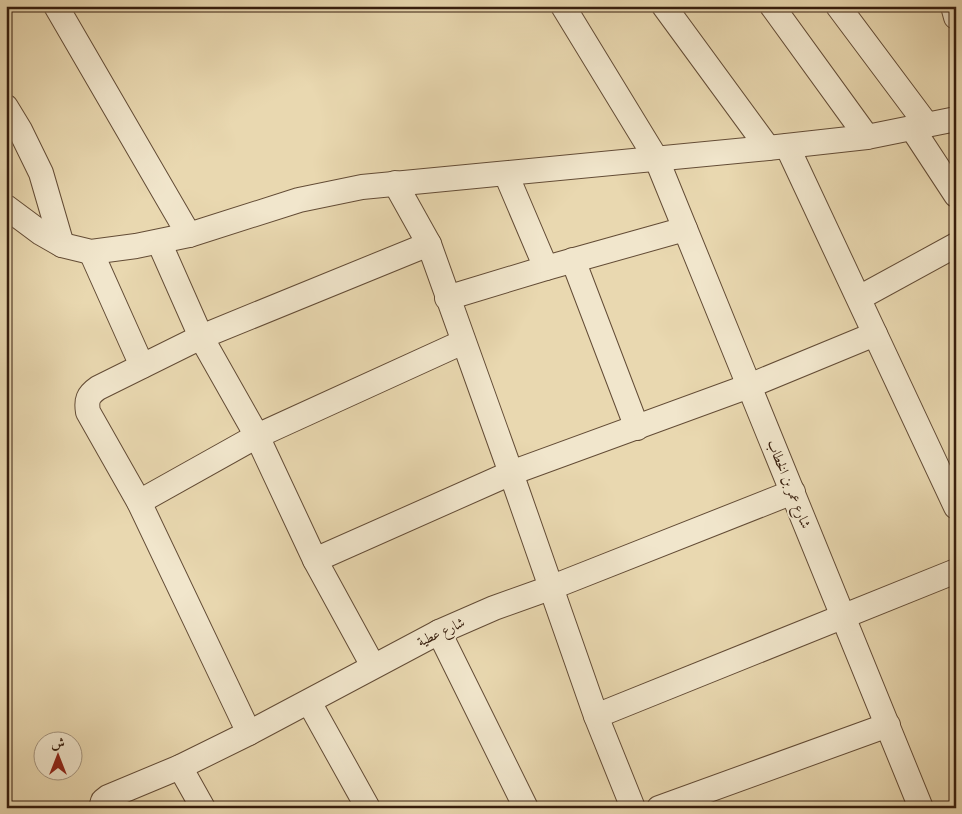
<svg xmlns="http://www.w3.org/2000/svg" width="962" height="814" viewBox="0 0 962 814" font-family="'IM FELL Great Primer',Amiri,serif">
<rect width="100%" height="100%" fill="#e9d8b0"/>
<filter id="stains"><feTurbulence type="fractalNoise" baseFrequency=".004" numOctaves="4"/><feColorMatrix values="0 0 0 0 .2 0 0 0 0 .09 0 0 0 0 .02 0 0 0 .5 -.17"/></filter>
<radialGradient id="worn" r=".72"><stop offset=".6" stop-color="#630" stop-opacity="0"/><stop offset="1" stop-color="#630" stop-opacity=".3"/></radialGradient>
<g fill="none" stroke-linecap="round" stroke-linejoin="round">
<!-- street casing -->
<g stroke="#634c36" stroke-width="26">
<g id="street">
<polyline points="56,6 189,235"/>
<polyline points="563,6 657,160 921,808"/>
<polyline points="664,6 768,148"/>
<polyline points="772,6 867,137"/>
<polyline points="838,6 927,125"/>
<polyline points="953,6 956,17"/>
<polyline points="6,107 20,130 41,173 62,245"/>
<polyline points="912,128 956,195"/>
<polyline points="787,146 956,507"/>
<polyline points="506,174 546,268"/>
<polyline points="395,183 429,244 511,473 596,716 633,808"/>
<polyline points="6,207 41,233 62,245 91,252 136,246 189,235 299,200 362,187 768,148 867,137 956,119"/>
<polyline points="159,242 201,337 257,436 463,342"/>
<polyline points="91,252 142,366"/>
<polyline points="573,260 637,428"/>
<polyline points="447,298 546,268 685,229"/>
<polyline points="859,298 956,245"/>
<polyline points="139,502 257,436 315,560 373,666"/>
<polyline points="315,560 511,473 749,386 875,334"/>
<polyline points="439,632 526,808"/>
<polyline points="309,702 368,808"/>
<polyline points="596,716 956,571"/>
<path d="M249 733 139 502 88 412C86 400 88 395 98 388L201 337 429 244"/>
<polyline points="180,767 203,808"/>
<polyline points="101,808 103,801 108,797 180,767 249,733 439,632 494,608 550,588 793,492"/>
<polyline points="659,808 888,725"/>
</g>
</g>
<!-- street -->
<use href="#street" stroke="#f1e6cc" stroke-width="24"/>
</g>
<g text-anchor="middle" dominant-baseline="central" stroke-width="4" stroke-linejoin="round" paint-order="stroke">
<!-- street labels -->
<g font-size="14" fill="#361d0d" stroke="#f1e6cc">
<text transform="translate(789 484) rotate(68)">شارع عمر بن الخطاب</text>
<text transform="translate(441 632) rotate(-25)">شارع عطية</text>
</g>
</g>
<!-- margin -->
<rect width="962" height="814" fill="none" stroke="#e9d8b0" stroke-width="25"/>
<rect x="8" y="8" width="947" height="799" fill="none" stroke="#361d0d" stroke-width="2.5"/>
<rect x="12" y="12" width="937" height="789" fill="none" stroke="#361d0d"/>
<!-- north arrow -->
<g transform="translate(58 756)"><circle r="24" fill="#f1e6cc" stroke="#a69680"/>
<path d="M0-4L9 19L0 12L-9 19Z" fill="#8f2418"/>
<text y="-8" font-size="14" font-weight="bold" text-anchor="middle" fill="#361d0d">ش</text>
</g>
<rect width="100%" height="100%" filter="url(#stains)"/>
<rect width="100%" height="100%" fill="url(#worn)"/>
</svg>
